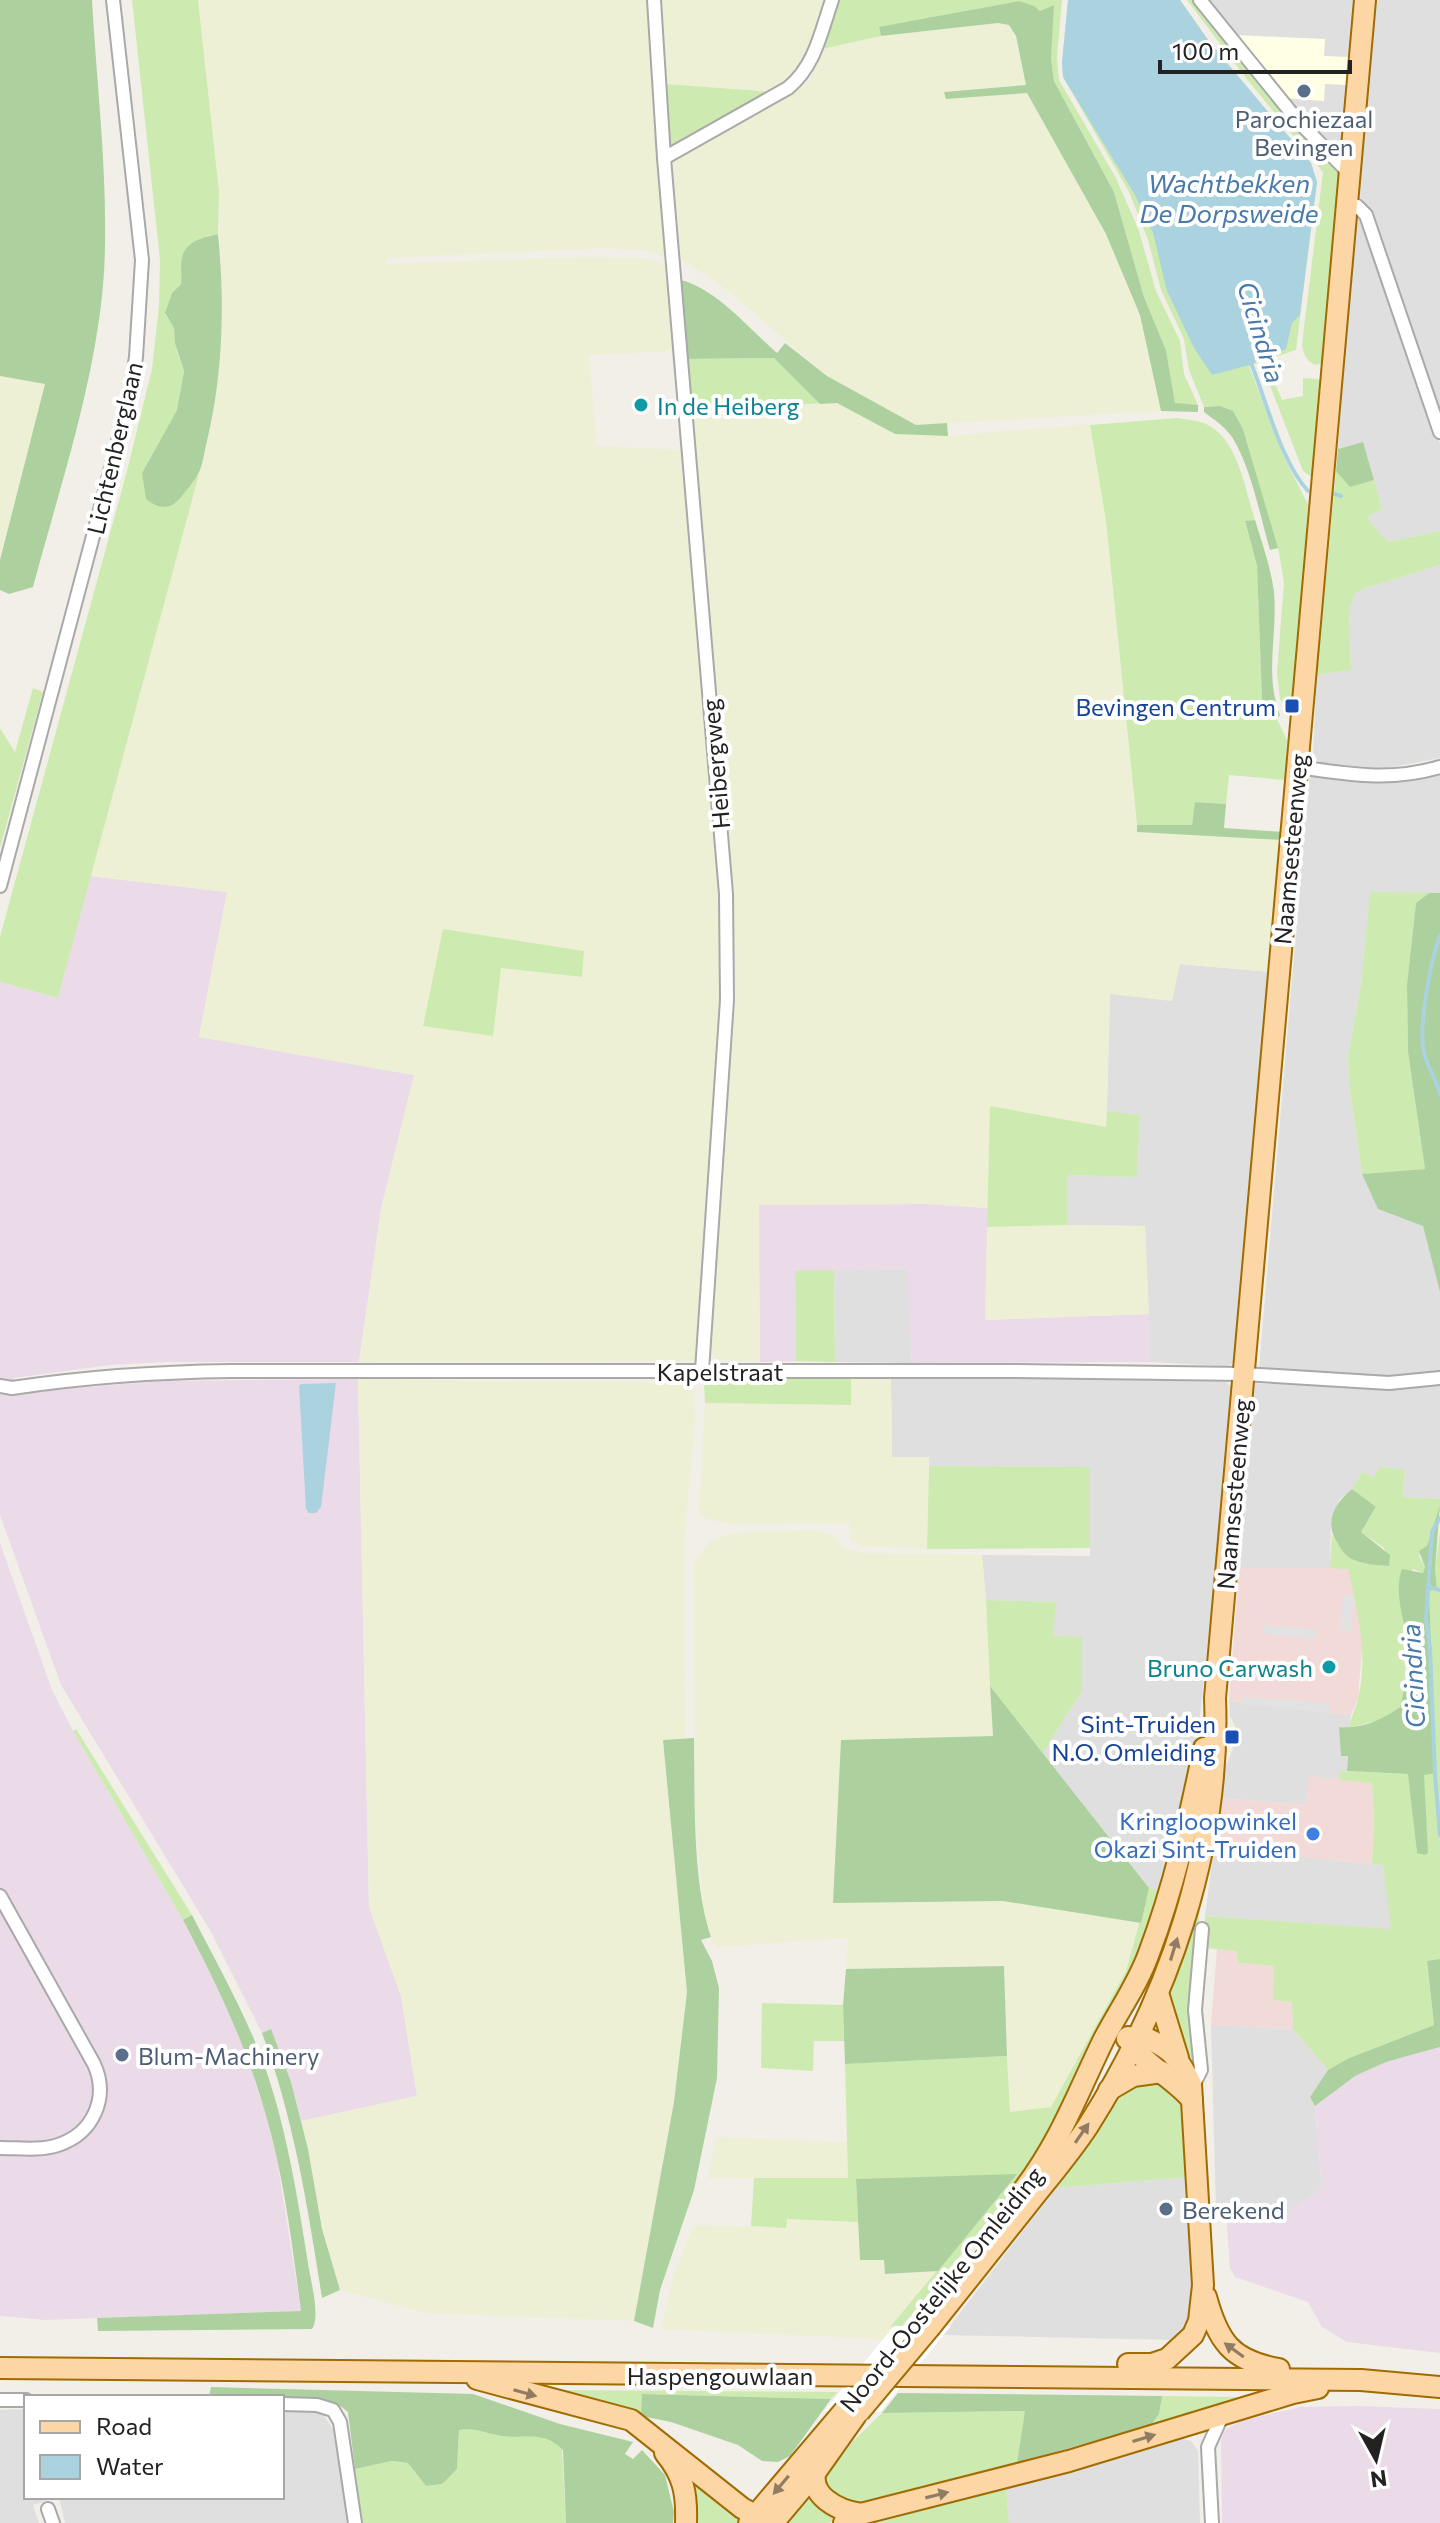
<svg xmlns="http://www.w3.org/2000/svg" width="1440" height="2523" viewBox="0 0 1440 2523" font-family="Commissioner,sans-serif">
<rect width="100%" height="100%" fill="#f2efe9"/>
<!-- residential -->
<g fill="#e0dfdf">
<polygon points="1205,0 1355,0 1343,156 1331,152"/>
<polygon points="1375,0 1440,0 1440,412 1383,242 1369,210 1356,193"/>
<polygon points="1354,216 1361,218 1440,444 1440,531 1388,542 1365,516 1382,509 1363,443 1338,449"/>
<polygon points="1440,565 1440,758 1387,768 1327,765 1318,761 1313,752 1317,675 1351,670 1349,610 1354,593 1366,588"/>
<polygon points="1314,774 1371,782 1402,782 1440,774 1440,893 1370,893 1361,984 1348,1056 1349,1083 1362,1174 1379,1209 1423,1225 1440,1292 1440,1372 1396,1376 1259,1368 1309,779"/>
<polygon points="1180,964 1270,972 1242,1260 1236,1362 1227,1366 1150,1362 1145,1226 1067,1225 1067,1175 1137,1177 1140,1116 1107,1111 1110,994"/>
<polygon points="908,1268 912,1363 835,1362 834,1270"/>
<polygon points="1034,1378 1226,1382 1231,1387 1218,1544 1200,1716 1186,1794 1177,1818 1178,1826 1161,1891 1149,1888 1043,1753 1082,1691 1053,1636 1055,1602 986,1600 982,1555 1090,1556 1090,1467 929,1466 928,1457 892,1457 891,1379"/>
<polygon points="1251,1383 1383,1389 1440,1386 1440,1499 1403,1497 1405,1470 1374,1477 1362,1472 1352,1489 1339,1500 1331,1520 1330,1568 1239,1568"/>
<polygon points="1229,1701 1351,1715 1349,1728 1340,1727 1342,1756 1348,1756 1347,1771 1340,1771 1340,1780 1309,1777 1307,1805 1220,1798 1222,1774 1233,1749 1235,1726 1230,1716"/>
<polygon points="1214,1848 1383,1865 1392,1930 1205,1916"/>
<polygon points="1211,2025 1293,2029 1328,2070 1310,2097 1315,2106 1322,2189 1290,2211 1216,2211"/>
<polygon points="1190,2177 1191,2323 1175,2340 943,2335 1056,2188"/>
<polygon points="26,2409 26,2497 57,2497 33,2505 39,2523 0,2523 0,2410"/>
<polygon points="282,2411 322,2413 336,2433 348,2523 65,2523 59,2497 282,2497"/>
<polygon points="1181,2438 1191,2441 1198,2451 1200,2523 1009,2523 1006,2488"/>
</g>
<!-- commercial -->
<g fill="#f2dad9">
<polygon points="1239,1568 1348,1568 1363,1638 1358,1698 1351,1715 1229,1701"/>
<polygon points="1309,1776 1372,1782 1374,1820 1372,1864 1214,1848 1220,1798 1306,1805"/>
<polygon points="1217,1949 1237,1951 1239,1963 1274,1966 1273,2000 1292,2002 1293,2029 1211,2025"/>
</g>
<!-- industrial -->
<g fill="#ebdbe8">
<polygon points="90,876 227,892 199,1037 414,1075 381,1209 359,1362 166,1362 110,1365 14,1378 5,1394 161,1381 358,1379 369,1907 401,1996 417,2096 301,2121 291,2082 270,2030 262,2033 210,1930 61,1685 0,1515 0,982 58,998"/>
<polygon points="926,1204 988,1208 985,1320 1149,1314 1150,1362 912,1363 907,1268 795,1272 796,1361 760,1362 758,1205"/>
<polygon points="0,1543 52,1690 73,1731 183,1920 207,1964 241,2039 265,2111 277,2159 301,2311 45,2320 0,2316"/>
<polygon points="1440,2047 1440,2353 1347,2342 1322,2327 1308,2302 1235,2277 1230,2268 1226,2212 1289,2211 1322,2189 1315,2106 1355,2076 1386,2062"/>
<polygon points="1358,2406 1440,2409 1440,2523 1222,2523 1221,2440 1225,2430 1241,2421 1300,2407"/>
</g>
<!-- education -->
<polygon fill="#ffffe5" points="1235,35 1325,39 1324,56 1349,57 1346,85 1325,84 1324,101 1284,98"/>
<!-- farmland -->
<g fill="#eef0d5" fill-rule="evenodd">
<path d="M198 0H651L669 258 649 251 604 248 387 258 386 264 584 257 640 258 654 260 667 267 676 351 589 355 597 446 684 450 722 893 723 993 697 1355 694 1361 359 1362 381 1209 414 1075 199 1037 227 892 90 876 199 474 213 416 217 382 222 326 219 192ZM584 951 582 977 501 968Z"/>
<polygon points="661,0 829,0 805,69 773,92 665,84"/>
<polygon points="998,23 1009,25 1016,36 1026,85 945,92 947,98 1027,93 1106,234 1140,315 1161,411 916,425 827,376 727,290 681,259 672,166 675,159 689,149 797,90 810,80 822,49 881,36"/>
<polygon points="0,376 45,384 0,560"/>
<polygon points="837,403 895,434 948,436 1090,424 1106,521 1137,831 1282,840 1270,972 1180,964 1172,1001 1110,994 1106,1127 990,1106 988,1208 926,1204 759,1205 760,1362 717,1360 710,1352 735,976 734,926 689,413"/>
<polygon points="1067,1225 1145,1226 1149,1314 985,1320 987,1227"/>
<polygon points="358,1379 694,1383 695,1421 684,1542 685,1738 663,1741 687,1992 674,2102 634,2321 425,2313 340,2290 322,2229 301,2121 417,2096 401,1996 369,1907"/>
<polygon points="851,1379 891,1379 892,1457 929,1457 927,1549 862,1546 851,1542 849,1523 729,1524 705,1518 699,1512 705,1403 850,1405"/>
<polygon points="811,1530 834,1535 842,1547 862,1553 982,1555 986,1600 993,1736 833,1903 1003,1901 1141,1923 1126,1971 1051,2107 1010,2113 1004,1966 846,1969 848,1938 715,1947 704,1917 695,1817 694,1563 710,1541 734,1533"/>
<polygon points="716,2137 848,2142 848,2179 708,2178"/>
<polygon points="786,2219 858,2222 860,2260 885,2260 885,2274 938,2271 883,2339 661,2329 673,2276 694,2225 785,2228"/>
</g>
<!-- grass -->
<g fill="#cdebb0">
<polygon points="132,0 198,0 219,192 218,234 207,236 182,257 181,284 172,293 165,314 174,328 177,351 184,371 177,410 142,473 176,503 199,474 58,998 0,982 0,937 127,471 152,369 159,306 160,260"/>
<polygon points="838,0 1062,0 1057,58 1059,80 1116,178 1139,231 1156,291 1180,341 1184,374 1198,405 1175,404 1166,350 1144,297 1114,192 1054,81 1051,58 1053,6 1040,11 1019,1 879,28 881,36 822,49"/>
<path d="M1068 0H1180L1211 44 1311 163 1317 182 1296 350 1249 366 1285 460 1308 504 1294 703 1288 712 1280 699 1277 672 1284 583 1279 553 1243 429C1231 409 1228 405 1204 407L1189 370 1184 339 1161 290 1148 240 1129 192 1063 77 1062 63Z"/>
<path d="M1187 0H1195L1255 77 1340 174 1322 363 1315 365C1306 360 1303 354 1302 344L1323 172 1246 78Z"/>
<polygon points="665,84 773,92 698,131 671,149 669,149"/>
<polygon points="774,358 823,403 689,413 687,359"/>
<polygon points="1303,378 1318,379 1322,383 1313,478 1303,471 1269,383 1274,381 1282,400 1303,396"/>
<path d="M1177 418C1189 420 1202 420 1213 428 1239 446 1246 492 1255 520L1245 522 1257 566 1262 699 1277 719 1287 740 1285 780 1229 775 1226 804 1196 802 1192 825H1137L1106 521 1090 425Z"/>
<polygon points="1336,471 1350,486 1374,480 1382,509 1366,517 1388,542 1440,531 1440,565 1366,588 1355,593 1349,610 1351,670 1317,675"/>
<polygon points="33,688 43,692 0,848 0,728 15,752"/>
<polygon points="1370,892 1429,893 1416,903 1407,984 1408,1052 1425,1169 1362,1174 1349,1083 1348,1056 1361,984"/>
<polygon points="443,929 584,951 582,977 501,968 493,1036 423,1026"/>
<polygon points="990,1106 1106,1127 1107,1111 1140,1115 1137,1177 1067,1175 1067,1225 987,1227"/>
<polygon points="834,1270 835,1362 796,1361 795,1271"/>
<polygon points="710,1378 851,1379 851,1405 705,1403 704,1384"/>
<polygon points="929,1466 1090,1467 1090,1548 927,1549"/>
<path d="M1380 1467 1405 1470 1403 1497 1440 1499V1505L1427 1546 1419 1556 1425 1567 1423 1573 1413 1569 1399 1590C1405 1633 1410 1665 1400 1707L1383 1719 1349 1728C1351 1717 1356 1708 1358 1698 1369 1654 1357 1611 1348 1569L1330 1568 1332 1535C1351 1563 1355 1563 1389 1566L1384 1548 1361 1532 1376 1508 1352 1489 1362 1472 1374 1477Z"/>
<polygon points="1440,1532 1440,1959 1427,1962 1434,2025 1347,2059 1328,2070 1293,2029 1292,2002 1273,2000 1274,1966 1238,1963 1237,1951 1204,1948 1205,1916 1391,1929 1383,1865 1372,1864 1374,1820 1372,1783 1340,1780 1340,1771 1409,1774 1417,1853 1424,1774 1436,1772 1429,1590 1437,1589 1435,1570"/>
<polygon points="986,1600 1056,1602 1053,1636 1082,1637 1082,1691 1043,1753 990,1686"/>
<polygon points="76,1729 192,1915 183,1920 73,1731"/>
<polygon points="1149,1888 1161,1891 1131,1979 1036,2155 993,2216 898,2331 891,2326 1016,2175 856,2179 858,2222 787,2219 786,2228 751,2226 754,2178 848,2178 845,2064 1007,2056 1010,2112 1051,2107 1126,1971"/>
<polygon points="1194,1906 1200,1906 1192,2013 1197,2069 1191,2072 1167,1995"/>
<polygon points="762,2003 843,2005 844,2041 814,2041 813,2071 761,2068"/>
<polygon points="1158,2078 1183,2096 1190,2177 1056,2188 1122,2088"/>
<polygon points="558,2391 560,2390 838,2392 831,2399 643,2394 641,2416"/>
<polygon points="1162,2396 1236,2397 1238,2403 1151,2425 1159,2414"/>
<polygon points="1026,2411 1017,2463 958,2479 875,2508 837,2501 825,2486 825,2477 853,2441 882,2413"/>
<path d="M471 2428C499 2434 541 2428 562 2449L566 2523H362L355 2469 392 2461 408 2463 426 2486 441 2484 457 2469 459 2430Z"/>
<polygon points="689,2470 743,2516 737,2523 693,2523"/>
<polygon points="809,2487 820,2507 835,2520 829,2523 779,2523"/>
<polygon points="1006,2488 1009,2523 876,2523"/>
</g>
<!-- forest -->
<g fill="#add19e">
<path d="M0 0H92C97 90 109 183 104 273 97 378 60 486 33 587L9 594 0 590V560L45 384 0 376Z"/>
<polygon points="1019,1 1034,6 1040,11 1054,5 1051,58 1054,81 1114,192 1144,297 1166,350 1175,403 1198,405 1198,412 1161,411 1140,315 1106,234 1027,93 946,99 944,92 1026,85 1016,36 1009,25 998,23 881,36 879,27"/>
<path d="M218 234C225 303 223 374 207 441 204 452 203 467 197 476 193 483 187 489 182 496 171 510 160 510 146 499L142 473 177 410 184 371 175 343 174 328 165 313 172 293 181 284C182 275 180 266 182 258 185 241 205 237 218 234Z"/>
<path d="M681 280C718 290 748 328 777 353L785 343 827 376 916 425 947 423 948 436 895 434 837 403 820 404 774 358 687 359Z"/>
<path d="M1220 406 1233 411 1243 429 1278 548 1270 550C1260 516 1251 467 1232 437 1225 427 1215 420 1204 412V407Z"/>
<polygon points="1363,442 1374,480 1350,487 1336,471 1338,449"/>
<path d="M1255 520C1262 543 1271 568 1274 592 1278 634 1264 674 1280 715L1277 719 1262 699 1257 566 1245 521Z"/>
<polygon points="1195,802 1226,804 1224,828 1283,832 1282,840 1137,832 1137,825 1192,825"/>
<polygon points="1429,893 1440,893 1440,1292 1423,1226 1378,1209 1362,1174 1425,1169 1408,1052 1407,984 1416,903"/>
<path d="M1352 1489 1376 1507 1361 1532 1390 1555 1389 1566C1378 1565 1366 1565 1357 1561 1347 1558 1343 1552 1338 1544 1324 1523 1333 1505 1352 1489Z"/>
<path d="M1440 1505 1435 1570 1437 1589 1429 1591 1436 1773 1424 1775 1428 1853 1425 1855 1417 1853 1408 1774 1347 1771 1348 1756H1341L1339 1727C1362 1729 1382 1720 1400 1707 1405 1687 1409 1665 1407 1644 1405 1621 1393 1591 1402 1569L1423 1573 1425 1567 1419 1551 1427 1546Z"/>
<polygon points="990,1686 1149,1888 1141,1923 1003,1901 833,1903 841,1740 993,1736"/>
<path d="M694 1738C695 1798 692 1881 711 1937L701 1940 712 1961 719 1988 717 2078 694 2190 660 2290 653 2328 634 2321 674 2102 687 1992 663 1740Z"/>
<path d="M192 1915C216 1962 243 2009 262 2059 286 2124 297 2194 308 2263 310 2279 321 2316 312 2329L98 2331 97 2318 301 2311C292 2244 284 2176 265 2112 246 2045 216 1982 183 1920Z"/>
<polygon points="1440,1959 1440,2047 1386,2062 1355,2076 1315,2106 1310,2097 1328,2070 1347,2059 1434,2025 1427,1961"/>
<polygon points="1004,1966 1007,2056 845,2064 843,2005 846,1969"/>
<path d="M271 2029 291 2082 308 2149 322 2229 340 2290 322 2298C308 2208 294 2119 262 2033Z"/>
<polygon points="1017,2174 938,2271 885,2274 884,2260 860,2260 856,2179"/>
<path d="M211 2387 473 2394 560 2424 633 2442 625 2454 633 2459 642 2450 665 2475 674 2512 673 2523H566L563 2450C543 2430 527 2439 503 2436 487 2434 476 2427 459 2430L457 2469 442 2484 426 2486 408 2463 392 2461 355 2469 348 2412 339 2405 323 2399 209 2396Z"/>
<polygon points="898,2393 1162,2396 1162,2397 1159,2414 1151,2425 1017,2463 1025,2411 882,2413"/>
<polygon points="642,2394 831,2399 790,2456 778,2462 762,2461 738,2445 671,2422 641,2416"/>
</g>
<!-- parking -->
<g fill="#e2e2e2">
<polygon points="1343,1595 1354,1596 1351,1631 1340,1630"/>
<polygon points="1264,1625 1316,1630 1316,1639 1263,1634"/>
<polygon points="1244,1697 1329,1703 1329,1712 1243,1705"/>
</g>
<!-- water -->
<g fill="#aad3df">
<polygon points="1068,0 1180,0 1211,44 1311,163 1317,182 1300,315 1292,323 1286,349 1249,365 1212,375 1194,348 1167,291 1153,233 1135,195 1063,77 1062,63"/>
<polygon points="336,1383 321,1507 316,1513 309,1513 306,1509 299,1386 301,1384"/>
</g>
<!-- pier -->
<polygon fill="#fff" points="894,2326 951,2326 880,2412 824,2411"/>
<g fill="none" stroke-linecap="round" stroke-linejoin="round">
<!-- stream -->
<g stroke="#aad3df" stroke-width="4">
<path d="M1251 363C1266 400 1281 462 1308 491"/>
<polyline points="1335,494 1341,496"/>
<path d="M1440 936C1430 962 1420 1020 1423 1047 1425 1065 1436 1077 1440 1094"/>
<polyline points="1440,1518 1432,1532 1426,1618 1430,1648 1435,1774 1440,1835"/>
<polyline points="1429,1587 1440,1590"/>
</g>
<!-- street casing -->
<g stroke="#a9a9a9" stroke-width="16">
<g id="street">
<polyline points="654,0 664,158 726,894 727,1000 702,1371"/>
<polyline points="1200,0 1298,121 1349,173"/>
<path d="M664 158 788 88C815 66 821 32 832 0"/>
<polyline points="1347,204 1357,206 1366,215 1440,432"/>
<path d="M1298 767C1349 774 1389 782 1440 767"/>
<polyline points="0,886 105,491 129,399 136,357 142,260 113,0"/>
<path d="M0 1386 12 1388C85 1377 157 1372 231 1371H1012L1244 1374 1389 1383 1440 1378"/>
<path d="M0 1896 94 2064C109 2097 94 2133 58 2145 40 2151 18 2148 0 2148"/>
<polyline points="1189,2085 1196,2080 1201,2070 1195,2010 1202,1929"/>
<polyline points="0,2400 26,2400"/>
<polyline points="282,2404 317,2405 333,2410 340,2422 355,2523"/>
<polyline points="48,2509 53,2523"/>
<polyline points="1212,2523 1208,2447 1222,2416"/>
</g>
</g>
<!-- primary casing -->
<g stroke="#a06b00" stroke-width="24">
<g id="primary">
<polyline points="1158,1993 1178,2058"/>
<path d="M1128 2037C1139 2063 1174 2077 1192 2100"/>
<path d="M1127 2039 1140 2035C1171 2049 1176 2053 1191 2084L1203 2285 1199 2321 1193 2335 1167 2359 1152 2364H1128"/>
<polyline points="1109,2090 1133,2076 1162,2072"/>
<path d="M1024 2189C1061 2140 1078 2092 1104 2039 1119 2010 1138 1984 1149 1953 1174 1887 1190 1816 1204 1748"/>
<path d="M1206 2297C1218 2341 1231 2361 1279 2369"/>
<path d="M931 2326C962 2287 994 2247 1025 2208 1046 2181 1069 2155 1088 2126 1168 2000 1221 1849 1215 1698L1365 0"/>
<polyline points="0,2368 1361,2380 1440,2387"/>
<polyline points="477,2379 631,2420 742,2508 770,2523"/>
<path d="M665 2453C684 2476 687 2494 686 2523"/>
<path d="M817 2467C805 2495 839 2511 861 2514"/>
<polyline points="749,2523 844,2411"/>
<polyline points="773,2523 815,2473 856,2415"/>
<polyline points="844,2523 861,2514 1069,2461 1293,2393 1318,2388"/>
</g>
</g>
<!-- street -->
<use href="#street" stroke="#fff" stroke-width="12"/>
<!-- primary -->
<use href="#primary" stroke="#fcd6a4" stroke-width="20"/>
<!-- primary-bridge casing -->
<g stroke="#a06b00" stroke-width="24" stroke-linecap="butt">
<polyline id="primary-bridge" points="859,2412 931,2326"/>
</g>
<!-- primary-bridge -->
<use href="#primary-bridge" stroke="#fcd6a4" stroke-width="20"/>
</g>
<!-- one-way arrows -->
<defs><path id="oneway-solid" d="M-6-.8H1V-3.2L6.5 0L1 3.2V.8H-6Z" transform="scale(2)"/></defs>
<g fill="#8f7c63">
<use href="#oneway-solid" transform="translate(1174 1949) rotate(-73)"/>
<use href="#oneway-solid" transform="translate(1082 2133) rotate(-55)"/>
<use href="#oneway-solid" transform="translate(1234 2350) rotate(-144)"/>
<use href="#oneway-solid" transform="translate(525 2393) rotate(16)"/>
<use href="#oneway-solid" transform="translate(1144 2438) rotate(-17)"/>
<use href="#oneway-solid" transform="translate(781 2485) rotate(130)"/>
<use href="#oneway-solid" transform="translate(937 2495) rotate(-14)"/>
</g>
<!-- markers -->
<g fill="#5c6f8a" stroke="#fff" stroke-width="3">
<circle cx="1304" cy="91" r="8"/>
<circle cx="122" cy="2055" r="8"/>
<circle cx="1166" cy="2209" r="8"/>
</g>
<g fill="#0f9aa8" stroke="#fff" stroke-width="3">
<circle cx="641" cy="405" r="8"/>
<circle cx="1329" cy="1667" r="8"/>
</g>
<g fill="#1a4fb4" stroke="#fff" stroke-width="3">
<rect x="1284" y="698" width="16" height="16" rx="4"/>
<rect x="1224" y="1729" width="16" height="16" rx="4"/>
</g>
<circle fill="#3f7fe0" stroke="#fff" stroke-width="3" cx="1313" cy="1834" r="8"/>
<g text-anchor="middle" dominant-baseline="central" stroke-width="8" stroke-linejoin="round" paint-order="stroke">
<!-- service labels -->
<g font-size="24" fill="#4e5e75" stroke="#fff" text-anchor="start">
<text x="1304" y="118" text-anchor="middle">Parochiezaal<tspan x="1304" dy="28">Bevingen</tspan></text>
<text x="138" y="2055">Blum-Machinery</text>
<text x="1182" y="2209">Berekend</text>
</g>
<!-- culture labels -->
<g font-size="24" fill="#0d838f" stroke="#fff" text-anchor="start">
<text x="657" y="405">In de Heiberg</text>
<text x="1313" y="1667" text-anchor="end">Bruno Carwash</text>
</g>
<!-- street labels -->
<g font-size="24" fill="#222" stroke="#fff">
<text transform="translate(114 448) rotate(-77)">Lichtenberglaan</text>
<text transform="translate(715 764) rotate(-95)">Heibergweg</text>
<text transform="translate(1290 849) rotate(-85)">Naamsesteenweg</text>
<text x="720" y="1371">Kapelstraat</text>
<text transform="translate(1233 1494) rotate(-85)">Naamsesteenweg</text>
<text transform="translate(941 2289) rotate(-51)">Noord-Oostelijke Omleiding</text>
<text x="720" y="2375">Haspengouwlaan</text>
</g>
<!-- transit labels -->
<g font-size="24" fill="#164399" stroke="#fff" text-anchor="end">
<text x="1276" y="706">Bevingen Centrum</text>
<text x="1216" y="1723">Sint-Truiden<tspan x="1216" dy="28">N.O. Omleiding</tspan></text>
</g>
<!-- shop labels -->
<g font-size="24" fill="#366cbe" stroke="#fff" text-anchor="end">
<text x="1297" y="1820">Kringloopwinkel<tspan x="1297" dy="28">Okazi Sint-Truiden</tspan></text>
</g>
<!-- water labels -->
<g font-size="26" font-style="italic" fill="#4a7aab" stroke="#fff">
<text x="1229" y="182">Wachtbekken<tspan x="1229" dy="30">De Dorpsweide</tspan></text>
<text transform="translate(1262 332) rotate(73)">Cicindria</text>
<text transform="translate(1412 1676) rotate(-93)">Cicindria</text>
</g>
</g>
<!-- legend -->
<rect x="24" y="2395" width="260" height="104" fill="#ffffff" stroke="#a7a7a7" stroke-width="2"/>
<rect x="40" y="2421" width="40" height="12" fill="#fcd6a4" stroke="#a7a7a7" stroke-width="2"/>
<text x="96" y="2435" font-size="24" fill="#222222">Road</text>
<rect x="40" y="2455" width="40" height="24" fill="#aad3df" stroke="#a7a7a7" stroke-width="2"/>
<text x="96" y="2475" font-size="24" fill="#222222">Water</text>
<!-- north arrow -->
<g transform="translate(1376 2459) rotate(172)" stroke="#ffffff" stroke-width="6" paint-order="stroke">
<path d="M0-6L14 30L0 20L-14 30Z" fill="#222222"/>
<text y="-12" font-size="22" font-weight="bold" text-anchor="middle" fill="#222222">N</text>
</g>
<!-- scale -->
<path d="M1160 60v12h190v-12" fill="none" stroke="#222222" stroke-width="4"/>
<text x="1172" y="60" font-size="24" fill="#222222" stroke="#ffffff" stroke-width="6" paint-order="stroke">100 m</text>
</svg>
